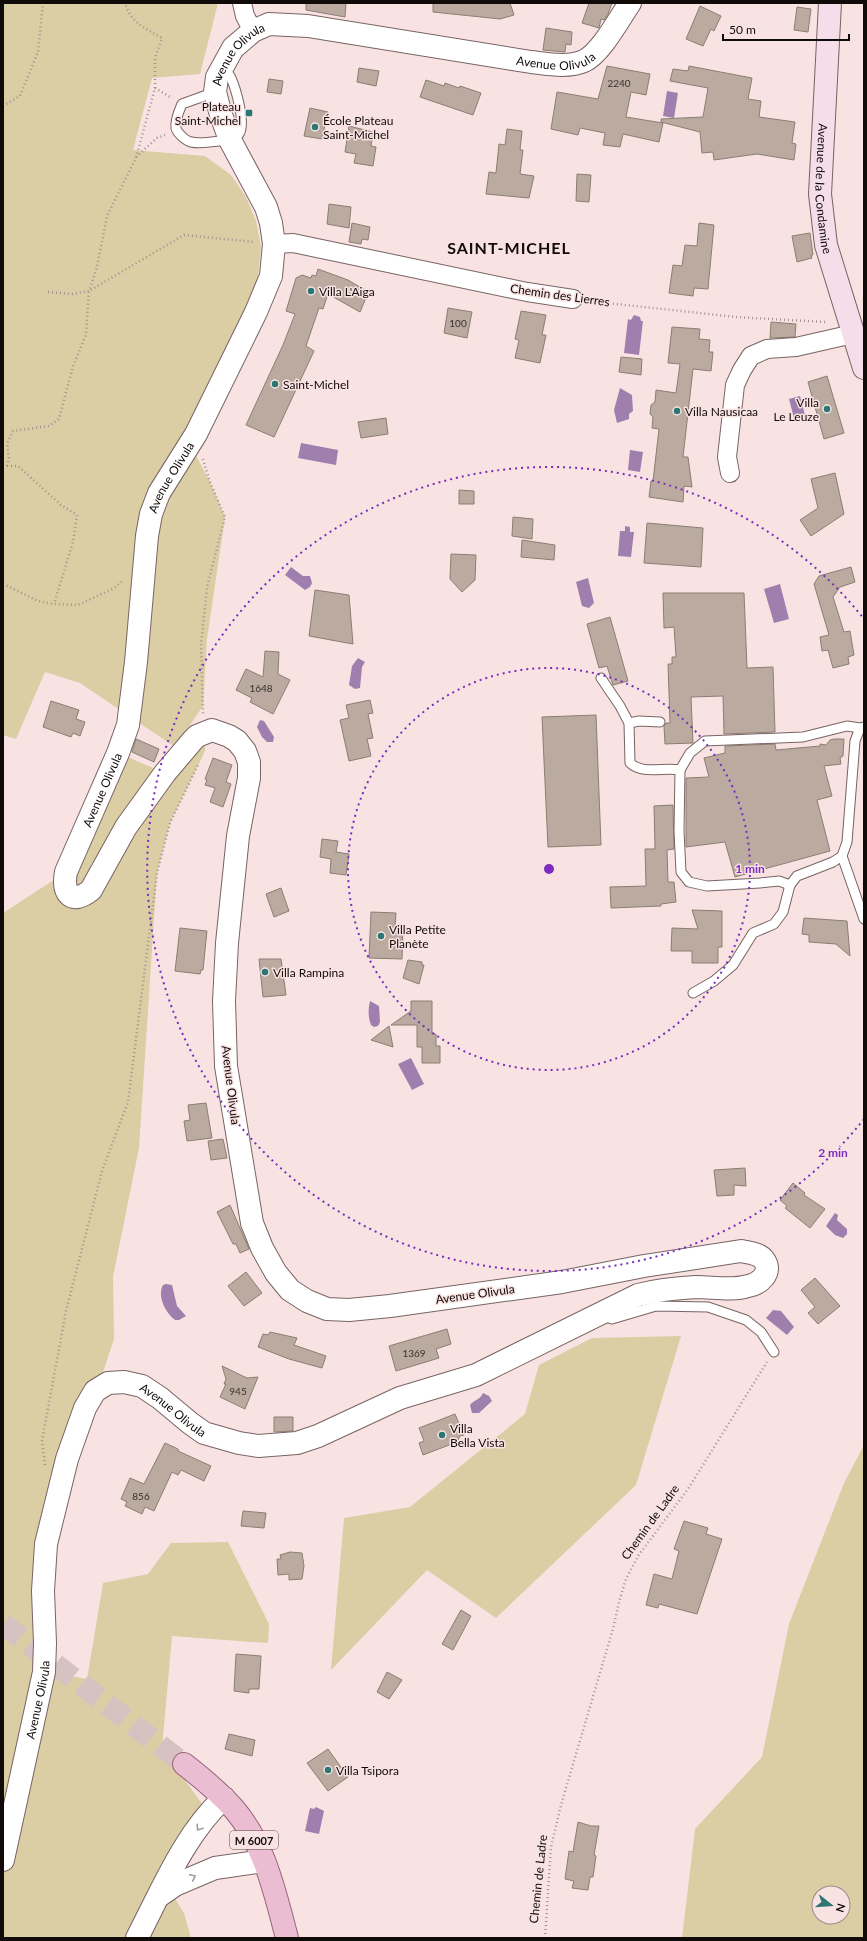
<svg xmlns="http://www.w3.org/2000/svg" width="867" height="1941" viewBox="0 0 867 1941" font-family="Lato,sans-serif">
<rect width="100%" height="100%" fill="#f9e3e2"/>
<!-- green -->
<g fill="#dbcda4" fill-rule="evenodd">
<polygon points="3,3 218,3 200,74 152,78 133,150 205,156 231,175 246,197 256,221 261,246 258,277 246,311 185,435 210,482 225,517 207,639 203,706 175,747 80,683 45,672 16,739 3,735"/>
<polygon points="205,732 205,751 170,823 157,873 139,1148 113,1277 114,1339 100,1381 77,1406 36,1670 87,1679 103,1583 148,1574 171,1543 228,1542 269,1624 268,1643 172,1636 162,1748 205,1808 164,1881 184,1913 191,1938 3,1938 3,913 66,872 118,753 165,773"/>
<polygon points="681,1336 636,1485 496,1618 427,1570 331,1670 344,1518 410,1507 525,1414 539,1365 592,1338"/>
<path d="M864 1445V1938H682L695 1829 762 1757 789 1624 844 1483ZM819 1893H843V1917H819Z"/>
</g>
<!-- water -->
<g fill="#a07fae">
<polygon points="667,91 678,93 674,118 663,116"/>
<polygon points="634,315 640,317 641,321 643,321 639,355 624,353 628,319 631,320"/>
<polygon points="620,388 632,395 633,411 629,414 629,419 617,423 614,410"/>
<polygon points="800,396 806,419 795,422 789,399"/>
<polygon points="301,443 338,450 336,465 298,458"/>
<polygon points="630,450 643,452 640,472 628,470"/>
<polygon points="625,526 630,527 630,532 634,532 631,557 618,556 620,531 625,531"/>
<polygon points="291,567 303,576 310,576 312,583 310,587 305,590 285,575"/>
<polygon points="588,578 594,603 589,608 582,606 576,582"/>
<polygon points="780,584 789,619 774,623 764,589"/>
<polygon points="358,658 365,662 362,667 360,688 355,689 349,685 352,666"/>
<polygon points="260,720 264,721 274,737 273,742 267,742 262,737 257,727"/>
<path d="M370 1001 379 1006 380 1022 378 1026 374 1027 371 1025C368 1017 368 1010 370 1001Z"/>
<polygon points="411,1058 424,1084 412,1090 398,1064"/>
<polygon points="835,1213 838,1215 837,1220 847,1229 847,1234 843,1238 835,1235 826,1226"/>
<path d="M166 1284 172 1285 177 1306 186 1316 179 1320H175C165 1312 157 1296 163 1285Z"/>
<polygon points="773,1310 781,1311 794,1327 787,1335 766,1318"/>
<path d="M483 1393 489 1396 492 1401 479 1413H472L470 1405C474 1400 480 1400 483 1393Z"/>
<polygon points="316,1807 324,1811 319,1834 305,1831 310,1808 314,1809"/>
</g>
<!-- building -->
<g fill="#baaa9f" stroke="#8c7d73">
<polygon points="306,3 346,3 345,17 306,10"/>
<polygon points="433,3 510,3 514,15 500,19 433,12"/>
<polygon points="589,3 612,3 608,14 604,20 601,19 599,28 582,23"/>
<polygon points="700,6 721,16 714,31 711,29 703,46 686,39"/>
<polygon points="797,7 811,9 808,32 794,30"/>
<polygon points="546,28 572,32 571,45 566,44 565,52 543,50"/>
<polygon points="607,66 650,74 646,95 631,92 626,117 663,123 659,142 623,134 620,147 603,145 605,133 580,128 578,135 551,129 557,92 598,99"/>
<polygon points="689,66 752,78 748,99 761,101 759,117 795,122 792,143 796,144 794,160 757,154 714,160 713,152 702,153 700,132 661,122 661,119 703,117 708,88 670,81 673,69 688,71"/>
<polygon points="359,68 379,71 376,86 357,82"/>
<polygon points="269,79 283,81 281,94 267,92"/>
<polygon points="426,80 444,86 445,83 459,88 460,86 481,93 473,115 420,97"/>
<polygon points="310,108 328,112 322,139 304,136"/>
<polygon points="349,126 373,132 371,146 376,147 373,166 354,163 356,154 345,152"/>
<polygon points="507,129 522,131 520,150 523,150 520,174 534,176 529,198 486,194 489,172 496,173 499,144 505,145"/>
<polygon points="577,174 591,175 589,202 576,201"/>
<polygon points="329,204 351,207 349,228 327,224"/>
<polygon points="352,223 370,227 368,240 362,239 361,244 349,242"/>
<polygon points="699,223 714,225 708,289 694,288 693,296 669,293 673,265 682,266 685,245 697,246"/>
<polygon points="810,233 813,255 811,255 812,258 797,262 792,236"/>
<polygon points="318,269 348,280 365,290 365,292 368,293 360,312 328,294 323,309 319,308 306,346 314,351 274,437 246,425 283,345 295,314 286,311 296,278 302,275 311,278 312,275 316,276"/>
<polygon points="448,308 472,312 467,338 444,333"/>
<polygon points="521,311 546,315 542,335 546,335 540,363 515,358 519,340 515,339"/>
<polygon points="771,322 796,324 795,337 770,338"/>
<polygon points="672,327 700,329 699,339 710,340 709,352 713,352 711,371 693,369 683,457 688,457 692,487 684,486 683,502 649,497 651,481 653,481 659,429 652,428 653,417 650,414 651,405 655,402 656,390 676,393 680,364 668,363"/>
<polygon points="621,357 642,359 641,375 619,372"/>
<polygon points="827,376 844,433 824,439 808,382"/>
<polygon points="386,418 388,434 361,438 358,422"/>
<polygon points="835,473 844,514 811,536 800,520 818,508 811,479"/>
<polygon points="459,490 474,491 474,504 459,504"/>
<polygon points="513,517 533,519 532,539 512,536"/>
<polygon points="647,523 703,528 701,567 644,563"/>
<polygon points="522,540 555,545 554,560 521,557"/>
<polygon points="451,554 476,555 475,580 462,592 450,579"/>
<polygon points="851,567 855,582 840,587 833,597 844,632 850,631 854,655 848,657 849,664 833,668 828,650 822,651 820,637 829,635 814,584 819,576"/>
<polygon points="315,590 349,595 353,644 309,636"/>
<polygon points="663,593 744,593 747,668 773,667 775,732 724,734 723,696 691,697 693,743 665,744 664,726 666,723 670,723 668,664 672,664 672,657 676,657 674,627 664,628"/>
<polygon points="610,617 628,681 613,685 607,666 599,668 587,624"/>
<polygon points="265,651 279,652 278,674 290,680 273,714 250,702 252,698 236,690 246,669 263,677"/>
<polygon points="370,700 373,713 368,714 373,738 367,739 371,756 349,761 340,720 349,718 346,705"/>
<polygon points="51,701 79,710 76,719 85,722 80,736 73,733 71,737 43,727"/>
<polygon points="596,715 601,845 548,847 542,717"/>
<polygon points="136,739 159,749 154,762 132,752"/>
<polygon points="834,739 844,739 843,756 840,758 841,764 824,766 832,796 817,800 830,851 735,877 725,842 686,847 686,778 709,777 704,758 725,753 725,746 775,744 776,750 820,746 820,744 826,745 830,740"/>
<polygon points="213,758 232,765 226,782 231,784 223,807 210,802 215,788 205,785 207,780 205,779"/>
<polygon points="673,805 674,849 667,850 668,882 674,882 676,902 661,904 661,906 611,908 610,887 646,886 645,849 655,849 654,806"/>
<polygon points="322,839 338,841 336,852 349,854 346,875 330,873 331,859 320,857"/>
<polygon points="281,888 289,911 274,917 266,894"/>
<polygon points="692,910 722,911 722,947 718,947 718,963 692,963 692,951 671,951 672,928 698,929"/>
<polygon points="371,912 396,913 395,927 403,928 402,959 369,958"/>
<polygon points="804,918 847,921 850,956 836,944 809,942 809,935 802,934"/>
<polygon points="180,928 207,931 203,970 201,970 200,974 175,971"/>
<polygon points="259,959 281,959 286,995 263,997"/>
<polygon points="408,960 422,962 422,965 424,965 419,984 403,978"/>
<polygon points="411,1001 432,1001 432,1034 436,1034 436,1046 440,1046 440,1063 422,1063 422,1047 417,1047 417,1025 391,1025 411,1011"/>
<polygon points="389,1026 393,1047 371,1040"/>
<polygon points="206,1103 212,1138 187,1141 184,1121 190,1120 188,1105"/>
<polygon points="223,1139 227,1158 211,1160 208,1141"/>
<polygon points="745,1168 746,1186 734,1185 734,1195 717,1196 714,1170"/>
<polygon points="793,1183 805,1193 804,1195 825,1209 810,1228 785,1208 787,1206 780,1200"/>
<polygon points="230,1205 249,1249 240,1253 236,1244 233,1244 217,1212"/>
<polygon points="246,1272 262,1293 244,1306 228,1286"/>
<polygon points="815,1278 840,1306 818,1324 808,1313 815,1307 801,1290"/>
<polygon points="447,1329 451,1344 436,1349 439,1358 396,1371 389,1346"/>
<polygon points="270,1332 297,1338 294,1345 326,1356 322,1368 289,1359 258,1347 263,1334 268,1335"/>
<polygon points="222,1366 247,1378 258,1377 245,1409 220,1397 226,1384 224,1384 226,1379"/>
<polygon points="455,1414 464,1435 460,1436 457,1442 423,1455 419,1443 424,1441 419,1428"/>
<polygon points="274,1417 293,1417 293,1431 274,1432"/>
<polygon points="165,1443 178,1449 178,1451 211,1466 204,1481 181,1470 178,1475 172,1472 154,1511 145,1507 142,1514 125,1506 127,1502 121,1499 130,1478 144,1484"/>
<polygon points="243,1511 266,1513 264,1528 241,1526"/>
<polygon points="684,1521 708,1528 706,1534 722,1539 697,1614 659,1604 658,1608 646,1605 654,1574 672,1579 679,1551 674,1549"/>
<polygon points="290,1552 302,1553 304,1566 302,1579 289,1580 289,1574 278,1575 277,1559 281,1559 280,1555"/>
<polygon points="461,1610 471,1616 453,1650 442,1644"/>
<polygon points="236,1654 261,1656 259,1689 249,1689 249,1693 234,1691"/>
<polygon points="387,1672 402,1680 389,1699 377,1692"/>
<polygon points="229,1734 255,1740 252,1756 225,1749"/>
<polygon points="328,1749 348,1777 328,1791 307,1763"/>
<polygon points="578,1822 591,1826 599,1826 594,1855 596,1856 593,1877 590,1877 588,1890 572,1888 574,1881 565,1879 569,1851 573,1852"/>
</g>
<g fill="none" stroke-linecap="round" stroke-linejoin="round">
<!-- primary-tunnel -->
<polyline stroke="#d6c2c1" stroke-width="22" stroke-dasharray="22 11" stroke-linecap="butt" points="3,1624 184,1764"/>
<!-- service casing -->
<g stroke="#776463" stroke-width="11">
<g id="service">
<path d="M215 92 182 104C179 111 175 119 176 128 177 133 186 141 191 142 200 144 234 141 239 134 246 124 236 89 231 78 229 74 226 71 223 68"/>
<path d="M601 678 620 706 629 723 630 763C643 775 663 767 680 770"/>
<polyline points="629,723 639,721 660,722"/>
<polyline points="842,856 864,919"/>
<polyline points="790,885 779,881 760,883 707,886 689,882 681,872 679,831 680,770 690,753 705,741 803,737 847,726 860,728"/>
<polyline points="693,993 714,981 733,965 753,933 774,924 783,912 790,885 797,876 833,862 842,856 847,842 855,741 860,728 864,727"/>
<polyline points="605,1317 612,1319 656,1306 708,1307 746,1320 761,1332 774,1352"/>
</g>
</g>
<!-- minor casing -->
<g stroke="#776463" stroke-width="20">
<g id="minor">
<polyline points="242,3 245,16 253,31"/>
<polyline points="274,244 293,243 527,292 573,299"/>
<polyline points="730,473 727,457 735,385 742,370 751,356 767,349 796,347 853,334"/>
</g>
</g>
<!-- tertiary casing -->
<g stroke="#776463" stroke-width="24">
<g id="tertiary">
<path id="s1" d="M3 1860 44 1672 45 1643 43 1591 46 1544 67 1459 85 1408 95 1391 108 1383 124 1382 142 1386 160 1398 190 1423 204 1433 239 1443 258 1446 297 1443 318 1436 400 1398 476 1375 638 1295C657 1290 677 1288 696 1287 713 1287 732 1291 748 1286 760 1284 773 1272 764 1260 759 1253 749 1253 741 1251L644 1266 562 1282 390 1306 349 1310 327 1309 307 1301 290 1290 276 1273 262 1248 252 1223 226 1066 224 1001 227 943 238 836 249 778V762L245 751 237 741 229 736 212 730 197 736 193 740 165 773 126 827 91 890C71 906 62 893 66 872L118 753 128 725 136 662 147 536 151 514 159 493 196 434 256 312 271 276 274 244 271 223 266 207 230 140 221 115 215 92 217 77 233 48 253 31 269 24 308 26 531 62C548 64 568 68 584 61 601 53 619 19 630 3"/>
<polyline points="159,1896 175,1885 215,1868 264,1861"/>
<path d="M137 1938C161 1892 185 1833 224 1798"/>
</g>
</g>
<!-- secondary casing -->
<g stroke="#776463" stroke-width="24">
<g id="secondary">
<path id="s2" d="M830 3 820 194 826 245 864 368"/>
</g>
</g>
<!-- primary casing -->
<g stroke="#966279" stroke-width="24">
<path id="primary" d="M184 1764C202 1778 219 1792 234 1809 265 1845 275 1893 287 1938"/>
</g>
<!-- path -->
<g stroke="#a29291" stroke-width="2.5" stroke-dasharray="1 3" stroke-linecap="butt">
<polyline points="155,88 172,98"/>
<polyline points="3,106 20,96 38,52 43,3"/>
<polyline points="136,157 157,138 165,135"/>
<path d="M48 292 72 294 89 291 97 267 107 216 136 158 155 88V58L162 38C145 28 131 23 125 3"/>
<polyline points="589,301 736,317 825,322"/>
<polyline points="203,459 210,482 225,517 207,587 201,645 203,714"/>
<polyline points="3,466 7,466 9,458 7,444 13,431 49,426 59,419 73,366 86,335 89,291 184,235 254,242"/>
<polyline points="7,466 18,466 61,505 77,515 73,542 54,604"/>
<polyline points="3,584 38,601 54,604 78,605 114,588 124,580"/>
<polyline points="45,1465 42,1441 66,1311 102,1171 128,1102 157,873 170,823 198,765"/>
<polyline points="545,1938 551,1847 561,1805 613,1629 619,1602 626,1579 638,1556 688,1489 767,1362"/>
</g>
<!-- service -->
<use href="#service" stroke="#fff" stroke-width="9"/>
<!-- minor -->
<use href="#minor" stroke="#fff" stroke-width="18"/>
<!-- tertiary -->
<use href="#tertiary" stroke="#fff" stroke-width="22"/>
<!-- secondary -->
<use href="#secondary" stroke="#f5dee9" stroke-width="22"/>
<!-- primary -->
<use href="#primary" stroke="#ebbdd3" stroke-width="22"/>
</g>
<!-- one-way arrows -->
<defs><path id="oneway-chevron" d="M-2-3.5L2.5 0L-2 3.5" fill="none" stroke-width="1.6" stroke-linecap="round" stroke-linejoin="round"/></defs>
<g stroke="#9f9d9d">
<use href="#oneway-chevron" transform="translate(199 1828) rotate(123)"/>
<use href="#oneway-chevron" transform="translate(193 1877) rotate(-25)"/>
</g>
<!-- distance rings -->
<g fill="none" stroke="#7b2cbf" stroke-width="2" stroke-dasharray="2 4">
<circle cx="549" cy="869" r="201"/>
<path d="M864 1119A402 402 0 1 1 864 619"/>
</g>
<!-- markers -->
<g fill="#2c7675" stroke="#f9e3e2" stroke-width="1.5">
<rect x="245" y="109" width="8" height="8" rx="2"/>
<circle cx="315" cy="127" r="4"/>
<circle cx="311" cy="291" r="4"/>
<circle cx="275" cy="384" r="4"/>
<circle cx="827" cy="409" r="4"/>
<circle cx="677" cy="411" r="4"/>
<circle cx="381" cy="936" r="4"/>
<circle cx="265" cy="972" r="4"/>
<circle cx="442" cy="1435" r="4"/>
<circle cx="328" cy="1770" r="4"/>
</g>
<g text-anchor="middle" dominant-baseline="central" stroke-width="3" stroke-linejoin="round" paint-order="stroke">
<!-- number labels -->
<g font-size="10" fill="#3a322e">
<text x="619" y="83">2240</text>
<text x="458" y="323">100</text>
<text x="261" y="688">1648</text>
<text x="414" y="1353">1369</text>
<text x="238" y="1391">945</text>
<text x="141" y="1496">856</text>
</g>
<!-- shield labels -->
<rect fill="#f9e3e2" stroke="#564b4a" stroke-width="1" x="230" y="1831" width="48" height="18" rx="3"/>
<g font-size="11" font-weight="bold" fill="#100a09">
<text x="254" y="1840">M 6007</text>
</g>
<!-- street labels -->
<g font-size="12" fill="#100a09" stroke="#f9e3e2">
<text stroke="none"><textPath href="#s1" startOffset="3774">Avenue Olivula</textPath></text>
<text stroke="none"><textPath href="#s1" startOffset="3438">Avenue Olivula</textPath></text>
<text stroke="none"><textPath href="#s2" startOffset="186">Avenue de la Condamine</textPath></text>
<text transform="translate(560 295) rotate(8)">Chemin des Lierres</text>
<text stroke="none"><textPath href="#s1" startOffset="2970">Avenue Olivula</textPath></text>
<text stroke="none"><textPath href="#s1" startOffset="2646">Avenue Olivula</textPath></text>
<text transform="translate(231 1085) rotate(83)">Avenue Olivula</text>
<text transform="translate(475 1294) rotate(-8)">Avenue Olivula</text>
<text stroke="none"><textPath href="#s1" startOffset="571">Avenue Olivula</textPath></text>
<text transform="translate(650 1522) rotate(-54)">Chemin de Ladre</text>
<text stroke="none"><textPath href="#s1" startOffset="164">Avenue Olivula</textPath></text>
<text transform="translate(538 1879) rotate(-84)">Chemin de Ladre</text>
</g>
<!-- poi labels -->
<g font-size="12" fill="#100a09" stroke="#f9e3e2" text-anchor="start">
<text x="241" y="106" text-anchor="end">Plateau<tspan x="241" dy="14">Saint-Michel</tspan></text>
<text x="323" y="120">École Plateau<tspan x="323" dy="14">Saint-Michel</tspan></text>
<text x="319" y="291">Villa L'Aiga</text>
<text x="283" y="384">Saint-Michel</text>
<text x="819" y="402" text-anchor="end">Villa<tspan x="819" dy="14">Le Leuze</tspan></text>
<text x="685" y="411">Villa Nausicaa</text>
<text x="389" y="929">Villa Petite<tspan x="389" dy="14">Planète</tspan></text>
<text x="273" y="972">Villa Rampina</text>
<text x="450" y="1428">Villa<tspan x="450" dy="14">Bella Vista</tspan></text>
<text x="336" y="1770">Villa Tsipora</text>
</g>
<!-- district labels -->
<g font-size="16" font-weight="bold" letter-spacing="1" fill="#100a09" stroke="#f9e3e2">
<text x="509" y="247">SAINT-MICHEL</text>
</g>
</g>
<circle cx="549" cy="869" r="6" fill="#7b2cbf" stroke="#f9e3e2" stroke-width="2"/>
<g font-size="12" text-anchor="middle" font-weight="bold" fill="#7b2cbf" stroke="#f9e3e2" stroke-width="3" stroke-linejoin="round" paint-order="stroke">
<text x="750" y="873">1 min</text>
<text x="833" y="1157">2 min</text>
</g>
<!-- border -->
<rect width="867" height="1941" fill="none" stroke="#100a09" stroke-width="8"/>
<!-- north arrow -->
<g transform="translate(831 1905) rotate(107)"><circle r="19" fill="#f9e3e2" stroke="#9c8c8b"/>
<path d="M0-3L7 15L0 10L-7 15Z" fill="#2c7675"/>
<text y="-6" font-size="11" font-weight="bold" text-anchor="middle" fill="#100a09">N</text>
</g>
<!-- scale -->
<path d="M723 34v6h126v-6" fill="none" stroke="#100a09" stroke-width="2"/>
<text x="729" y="34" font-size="12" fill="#100a09" stroke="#f9e3e2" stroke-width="3" paint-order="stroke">50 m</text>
</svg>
